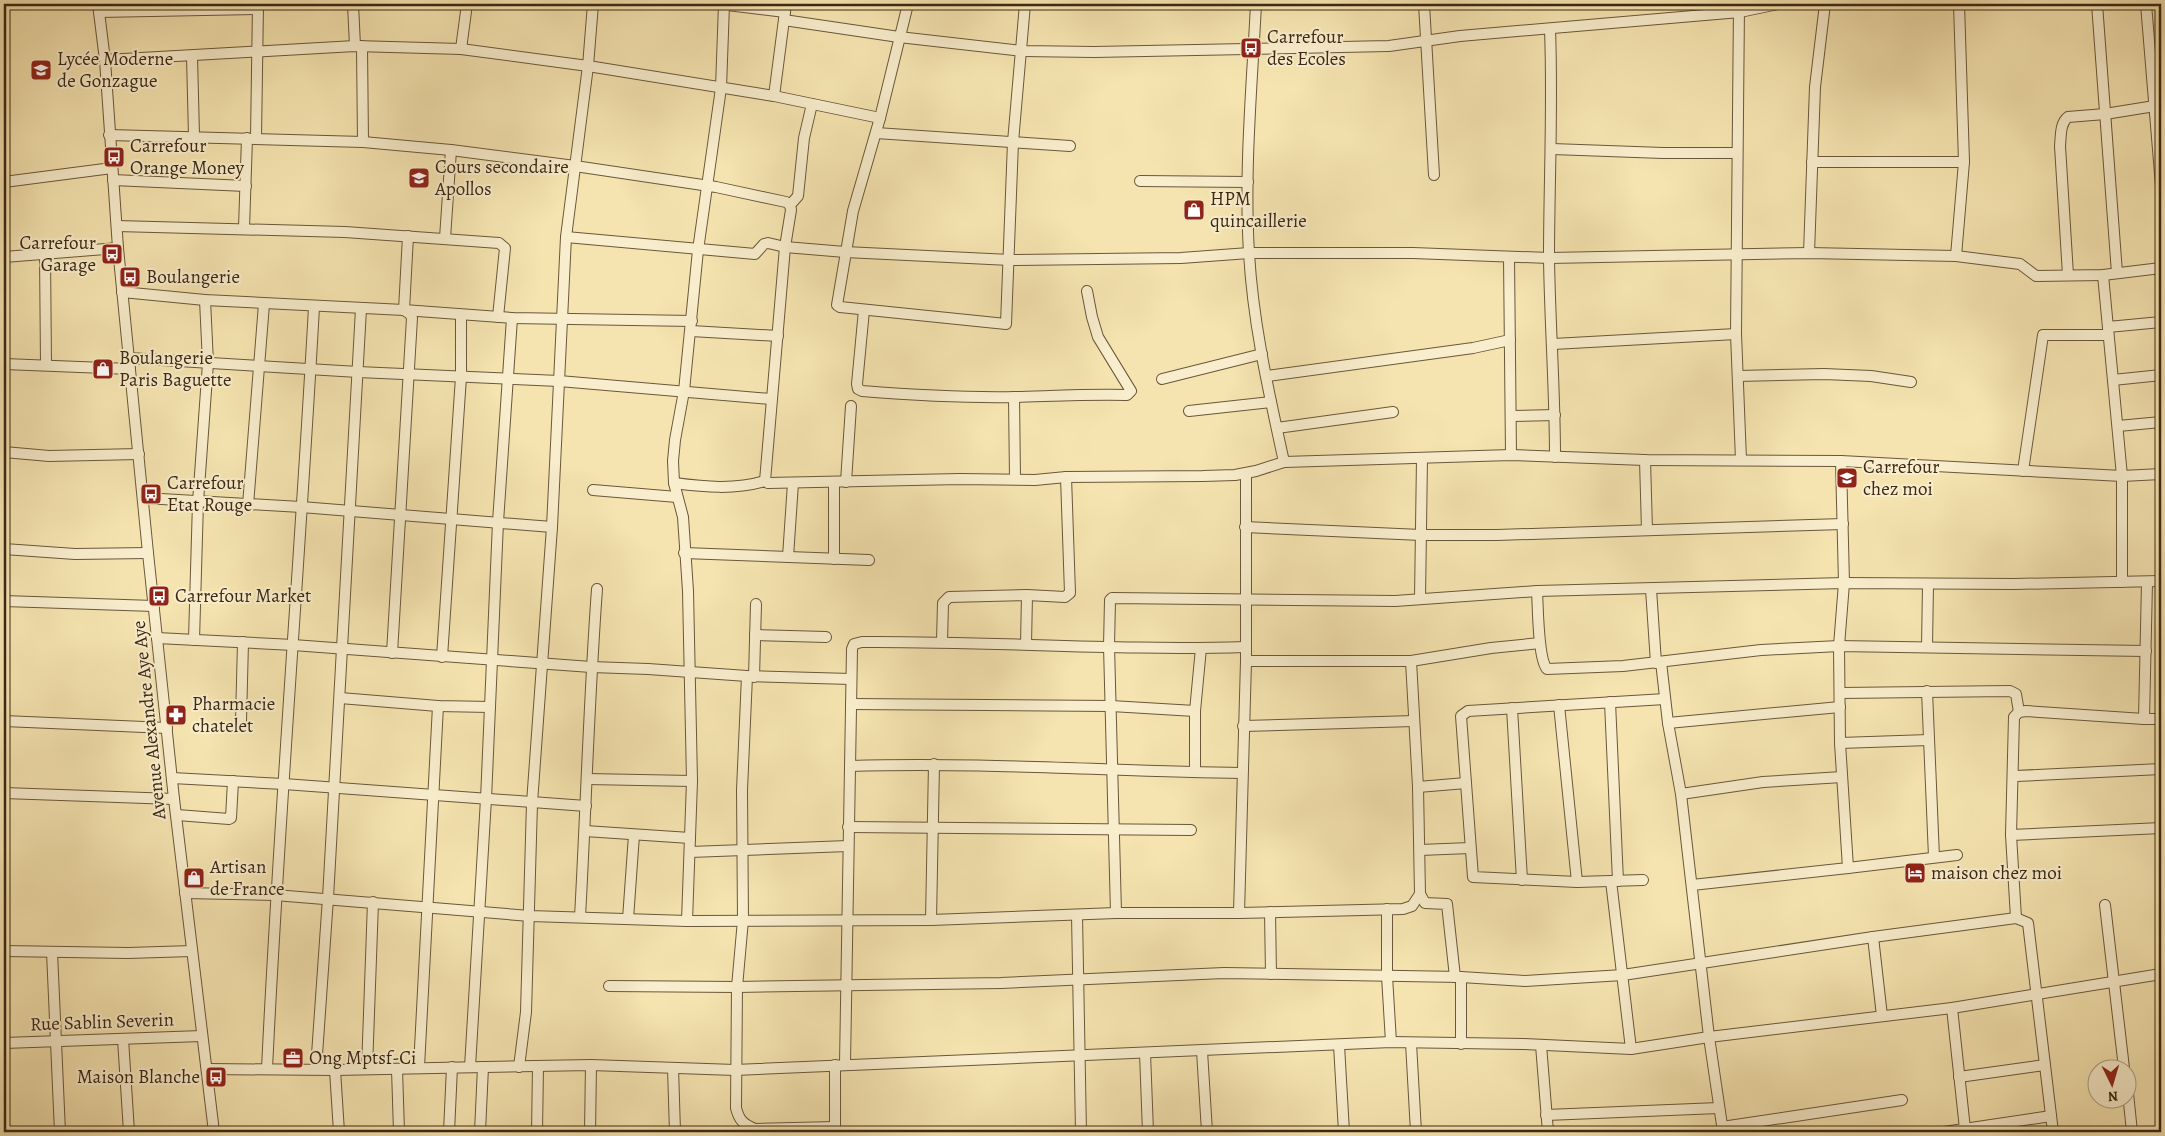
<svg xmlns="http://www.w3.org/2000/svg" width="2165" height="1136" viewBox="0 0 2165 1136" font-family="Alegreya,serif">
<rect width="100%" height="100%" fill="#f5e4b0"/>
<filter id="stains"><feTurbulence type="fractalNoise" baseFrequency=".004" numOctaves="4"/><feColorMatrix values="0 0 0 0 .2 0 0 0 0 .09 0 0 0 0 .02 0 0 0 .5 -.17"/></filter>
<radialGradient id="worn" r=".72"><stop offset=".6" stop-color="#630" stop-opacity="0"/><stop offset="1" stop-color="#630" stop-opacity=".3"/></radialGradient>
<g fill="none" stroke-linecap="round" stroke-linejoin="round">
<!-- minor casing -->
<g stroke="#6a573b" stroke-width="12">
<g id="minor">
<polyline points="98,4 105,60 118,248 148,553 174,799 214,1132"/>
<polyline points="353,4 355,46"/>
<polyline points="719,4 785,12"/>
<polyline points="908,4 880,118 853,211 837,305 840,307 1006,324 1013,142 1025,4"/>
<path d="M1256 4C1252 86 1244 170 1249 253 1253 324 1269 393 1284 462"/>
<polyline points="1424,4 1434,175"/>
<polyline points="1739,4 1736,334 1741,460"/>
<polyline points="2097,4 2117,273"/>
<polyline points="2146,4 2161,186"/>
<polyline points="99,12 258,9"/>
<polyline points="784,20 899,37 1022,51 1094,52 1389,46 1460,36 1740,12 1778,4"/>
<path d="M1550 30C1553 106 1549 182 1549 259 1550 325 1555 391 1555 457"/>
<polyline points="362,46 363,142"/>
<polyline points="461,49 467,4"/>
<polyline points="192,56 194,136"/>
<polyline points="105,60 355,46 461,49 588,66 774,96 880,118"/>
<polyline points="774,96 786,4"/>
<polyline points="876,133 1070,146"/>
<polyline points="109,135 363,142 451,150 575,166 716,187 786,202 790,205 791,210 785,247 765,481"/>
<polyline points="256,138 258,4"/>
<polyline points="1552,149 1663,153 1737,153"/>
<polyline points="1812,162 1964,162"/>
<polyline points="113,180 246,186"/>
<polyline points="1140,181 1248,182"/>
<polyline points="4,182 112,168"/>
<polyline points="790,205 798,196 804,138 812,104"/>
<polyline points="117,226 345,232 499,243 505,248 498,317"/>
<polyline points="244,228 247,138"/>
<polyline points="566,237 755,254 764,244 768,243 785,247 845,252 1010,260 1181,258 1249,253 1413,253 1549,258 1809,253 1956,256 2020,264 2036,276 2103,275 2161,268"/>
<polyline points="445,238 451,150"/>
<polyline points="1809,253 1815,87 1825,4"/>
<polyline points="45,254 46,365"/>
<polyline points="1956,256 1964,162 1959,4"/>
<polyline points="4,257 118,248"/>
<polyline points="1509,257 1511,455"/>
<path d="M2068 275 2060 146C2061 136 2060 123 2068 117L2105 114 2161 105"/>
<polyline points="2103,275 2122,476 2122,582"/>
<polyline points="122,292 205,300 404,310 512,318 692,321"/>
<path d="M864 310 857 384 858 389 862 391C912 395 965 398 1016 397 1053 396 1090 394 1127 395L1131 391 1098 337 1092 317 1087 291"/>
<polyline points="2108,327 2161,322"/>
<polyline points="691,331 778,336"/>
<polyline points="1553,344 1736,334"/>
<polyline points="129,358 358,372 559,381 771,399"/>
<polyline points="4,364 130,369"/>
<polyline points="1267,376 1473,348 1510,340"/>
<polyline points="1738,376 1824,374 1871,376 1911,382"/>
<polyline points="1162,379 1262,354"/>
<polyline points="2113,380 2161,375"/>
<polyline points="1014,397 1015,479"/>
<polyline points="1189,411 1271,402"/>
<polyline points="1511,416 1555,415"/>
<polyline points="2118,426 2161,422"/>
<polyline points="1277,428 1393,412"/>
<polyline points="4,452 49,456 139,454"/>
<polyline points="1645,460 1647,530"/>
<polyline points="2023,471 2043,335 2108,335"/>
<polyline points="846,482 851,406"/>
<path d="M674 483C705 487 734 490 765 481L768 483 960 479 1035 480 1066 477 1203 476 1235 475 1256 471 1284 462 1511 455 1645 460 1841 461 2122 476 2161 474"/>
<polyline points="593,490 677,497"/>
<polyline points="144,498 301,507 552,527"/>
<polyline points="248,505 264,304"/>
<polyline points="1245,527 1421,535 1497,535 1843,524"/>
<polyline points="4,549 75,554 148,553"/>
<polyline points="684,553 869,560"/>
<polyline points="788,557 793,483"/>
<polyline points="834,559 834,482"/>
<polyline points="1651,589 1656,663"/>
<path d="M1537 591C1538 607 1538 659 1547 669L1623 666 1761 650 1839 646 2146 651"/>
<polyline points="1420,599 1422,458"/>
<polyline points="4,601 154,606"/>
<polyline points="755,635 826,637"/>
<polyline points="157,638 293,645 591,667 648,669 747,676 851,679"/>
<polyline points="194,640 198,502 208,363 205,300"/>
<polyline points="942,641 943,603 949,597 1027,595 1065,597 1070,593 1066,477"/>
<polyline points="1026,644 1027,595"/>
<polyline points="1927,647 1928,585"/>
<polyline points="392,653 412,318 410,314 404,310 408,236"/>
<polyline points="442,657 461,377 461,315"/>
<polyline points="1246,661 1411,661 1491,648 1540,643"/>
<polyline points="1661,662 1668,723 1681,794 1709,1037 1723,1132"/>
<path d="M747 676 742 790 743 920 737 987 736 1108C739 1120 743 1124 755 1129L835 1127"/>
<polyline points="754,677 756,604"/>
<polyline points="1927,691 1934,857"/>
<polyline points="1840,693 2010,691 2016,694 2019,712"/>
<polyline points="340,698 438,706 490,707"/>
<polyline points="1610,702 1618,881"/>
<polyline points="851,704 1111,706 1195,711"/>
<polyline points="1559,705 1577,882"/>
<polyline points="1512,708 1522,880"/>
<polyline points="2144,719 2147,582"/>
<polyline points="2161,719 2144,719 2026,711 2019,712 2014,717 2011,835 2161,828"/>
<polyline points="4,721 167,728"/>
<polyline points="241,721 243,642"/>
<polyline points="1668,723 1840,707"/>
<polyline points="1243,726 1414,721"/>
<polyline points="1840,743 1929,740"/>
<path d="M850 766C981 762 1111 771 1241 773"/>
<polyline points="1195,772 1195,711 1201,648"/>
<polyline points="2013,774 2016,776 2161,769"/>
<polyline points="172,778 284,784 586,806"/>
<polyline points="587,779 692,781"/>
<polyline points="1418,787 1466,783"/>
<polyline points="4,793 174,799"/>
<polyline points="1681,794 1763,782 1842,777"/>
<polyline points="177,815 229,819 231,818 233,781"/>
<polyline points="848,827 1191,830"/>
<polyline points="585,831 690,838"/>
<polyline points="2011,835 2016,918"/>
<polyline points="1420,850 1470,848"/>
<polyline points="690,852 848,846"/>
<polyline points="1848,868 1957,855"/>
<polyline points="1643,880 1577,882 1473,877 1461,716 1468,711 1665,699"/>
<polyline points="1611,881 1631,1049"/>
<polyline points="1692,885 1848,868 1840,743 1839,646 1844,583 1841,461"/>
<polyline points="185,893 275,895 530,916 687,921 931,920 1116,913 1239,913 1403,909 1412,906 1420,894 1418,787 1411,661"/>
<polyline points="1420,894 1425,903 1447,904 1455,977"/>
<polyline points="2105,905 2124,1068"/>
<polyline points="1387,909 1387,976 1391,1042"/>
<polyline points="1270,912 1271,974"/>
<polyline points="1116,913 1109,646 1110,600 1112,598 1395,601 1537,591 1844,583 2015,584 2161,581"/>
<polyline points="1239,913 1246,661 1246,473"/>
<polyline points="1077,915 1081,1132"/>
<path d="M580 917C586 808 589 698 597 589"/>
<polyline points="628,919 634,835"/>
<polyline points="931,920 934,764"/>
<polyline points="687,921 692,781 688,591 683,517 674,483 673,461 675,440 684,391 698,250 721,88 724,4"/>
<polyline points="1873,937 1882,1016"/>
<polyline points="4,951 128,953 192,951"/>
<polyline points="52,952 60,1132"/>
<polyline points="1461,977 1461,1044"/>
<polyline points="609,986 737,987 1001,983 1224,973 1461,977 1525,981 1623,975 1873,937 2016,918 2028,923 2053,1132"/>
<polyline points="1952,1008 1965,1129"/>
<polyline points="123,1039 129,1132"/>
<polyline points="4,1043 202,1036"/>
<polyline points="1411,1043 1416,1132"/>
<polyline points="1339,1045 1344,1132"/>
<polyline points="1541,1045 1548,1132"/>
<polyline points="1202,1051 1207,1132"/>
<polyline points="1145,1053 1148,1132"/>
<path d="M845 1064 852 649 854 644 862 642C990 641 1118 651 1245 647"/>
<polyline points="835,1065 835,1132"/>
<polyline points="419,1067 438,706"/>
<polyline points="470,1067 486,799 498,522 512,318"/>
<polyline points="519,1067 526,1012 532,803 552,527 566,237 588,66 593,4"/>
<polyline points="673,1068 675,1132"/>
<polyline points="207,1069 335,1070 591,1065 735,1070 1391,1042 1524,1044 1631,1049 1709,1037 1952,1008 2161,974"/>
<path d="M267 1069C279 815 300 561 314 307"/>
<polyline points="316,1069 328,898 361,309"/>
<polyline points="367,1069 373,902"/>
<polyline points="397,1069 399,1132"/>
<polyline points="335,1070 339,1132"/>
<polyline points="1959,1077 2045,1065"/>
<polyline points="2128,1093 2132,1132"/>
<polyline points="1546,1115 1719,1108"/>
<polyline points="1722,1127 1902,1100"/>
<polyline points="449,1132 452,1067"/>
<polyline points="480,1132 483,1067"/>
<polyline points="537,1132 538,1066"/>
<polyline points="590,1132 591,1065"/>
<polyline points="1944,1132 2051,1116"/>
</g>
</g>
<!-- minor -->
<use href="#minor" stroke="#f8edcc" stroke-width="10"/>
</g>
<!-- icons -->
<defs>
<g id="bus-square" transform="scale(1.125)"><rect x="-9" y="-9" width="18" height="18" rx="4" fill="#8f2418" stroke="#f8edcc"/><path d="M-5-6H5V4H4V6H2V4H-2V6H-4V4H-5ZM-3.5-4V0h7V-4ZM-3.5 1.2v1.5H-2V1.2ZM2 1.2v1.5H3.5V1.2Z" fill="#fff"/></g>
<g id="school-square" transform="scale(1.125)"><rect x="-9" y="-9" width="18" height="18" rx="4" fill="#8f2418" stroke="#f8edcc"/><path d="M0-5L7-2L0 1L-7-2ZM-4 1L0 2.5L4 1V4Q0 6-4 4Z" fill="#fff"/></g>
<g id="shop-square" transform="scale(1.125)"><rect x="-9" y="-9" width="18" height="18" rx="4" fill="#8f2418" stroke="#f8edcc"/><path d="M-5-2.5h2.3a2.7 3.5 0 0 1 5.4 0H5L5.5 6h-11ZM-1.5-2.5h3a1.5 2.3 0 0 0-3 0Z" fill="#fff"/></g>
<g id="pharmacy-square" transform="scale(1.125)"><rect x="-9" y="-9" width="18" height="18" rx="4" fill="#8f2418" stroke="#f8edcc"/><path d="M-2-6h4v4h4v4h-4v4h-4v-4h-4v-4h4Z" fill="#fff"/></g>
<g id="hotel-square" transform="scale(1.125)"><rect x="-9" y="-9" width="18" height="18" rx="4" fill="#8f2418" stroke="#f8edcc"/><path d="M-6-4.5h1.5V1H6V5H4.5V3h-9V5H-6ZM-4 0a1.8 1.8 0 1 1 3.6 0ZM.5 0V-2.5h3Q6-2.5 6 0Z" fill="#fff"/></g>
<g id="office-square" transform="scale(1.125)"><rect x="-9" y="-9" width="18" height="18" rx="4" fill="#8f2418" stroke="#f8edcc"/><path d="M-6-3h4V-5.5h4V-3h4V5H-6ZM-1-4.5V-3h2v-1.5ZM-6 0V1H6V0Z" fill="#fff"/></g>
</defs>
<g fill-rule="evenodd">
<use href="#bus-square" x="1251" y="48"/>
<use href="#school-square" x="41" y="70"/>
<use href="#bus-square" x="114" y="157"/>
<use href="#school-square" x="419" y="178"/>
<use href="#shop-square" x="1194" y="210"/>
<use href="#bus-square" x="112" y="254"/>
<use href="#bus-square" x="130" y="277"/>
<use href="#shop-square" x="103" y="369"/>
<use href="#school-square" x="1847" y="478"/>
<use href="#bus-square" x="151" y="494"/>
<use href="#bus-square" x="159" y="596"/>
<use href="#pharmacy-square" x="176" y="715"/>
<use href="#hotel-square" x="1915" y="873"/>
<use href="#shop-square" x="194" y="878"/>
<use href="#office-square" x="293" y="1058"/>
<use href="#bus-square" x="216" y="1077"/>
</g>
<g text-anchor="middle" dominant-baseline="central" stroke-width="4" stroke-linejoin="round" paint-order="stroke">
<!-- poi labels -->
<g font-size="19" fill="#3c2814" stroke="#f8edcc" text-anchor="start">
<text x="1267" y="37">Carrefour<tspan x="1267" dy="22">des Ecoles</tspan></text>
<text x="57" y="59">Lycée Moderne<tspan x="57" dy="22">de Gonzague</tspan></text>
<text x="130" y="146">Carrefour<tspan x="130" dy="22">Orange Money</tspan></text>
<text x="435" y="167">Cours secondaire<tspan x="435" dy="22">Apollos</tspan></text>
<text x="1210" y="199">HPM<tspan x="1210" dy="22">quincaillerie</tspan></text>
<text x="96" y="243" text-anchor="end">Carrefour<tspan x="96" dy="22">Garage</tspan></text>
<text x="146" y="277">Boulangerie</text>
<text x="119" y="358">Boulangerie<tspan x="119" dy="22">Paris Baguette</tspan></text>
<text x="1863" y="467">Carrefour<tspan x="1863" dy="22">chez moi</tspan></text>
<text x="167" y="483">Carrefour<tspan x="167" dy="22">Etat Rouge</tspan></text>
<text x="175" y="596">Carrefour Market</text>
<text x="192" y="704">Pharmacie<tspan x="192" dy="22">chatelet</tspan></text>
<text x="210" y="867">Artisan<tspan x="210" dy="22">de France</tspan></text>
<text x="1931" y="873">maison chez moi</text>
<text x="309" y="1058">Ong Mptsf-Ci</text>
<text x="200" y="1077" text-anchor="end">Maison Blanche</text>
</g>
<!-- street labels -->
<g font-size="19" fill="#3c2814" stroke="#f8edcc">
<text transform="translate(149 720) rotate(-96)">Avenue Alexandre Aye Aye</text>
<text transform="translate(102 1022) rotate(-2)">Rue Sablin Severin</text>
</g>
</g>
<!-- margin -->
<rect width="2165" height="1136" fill="none" stroke="#f5e4b0" stroke-width="20"/>
<rect x="5" y="5" width="2155" height="1126" fill="none" stroke="#3c2814" stroke-width="2.5"/>
<rect x="10" y="10" width="2145" height="1116" fill="none" stroke="#3c2814"/>
<!-- north arrow -->
<g transform="translate(2112 1084) rotate(175)"><circle r="24" fill="#f8edcc" stroke="#ad9e82"/>
<path d="M0-4L9 19L0 12L-9 19Z" fill="#8f2418"/>
<text y="-8" font-size="14" font-weight="bold" text-anchor="middle" fill="#3c2814">N</text>
</g>
<rect width="100%" height="100%" filter="url(#stains)"/>
<rect width="100%" height="100%" fill="url(#worn)"/>
</svg>
